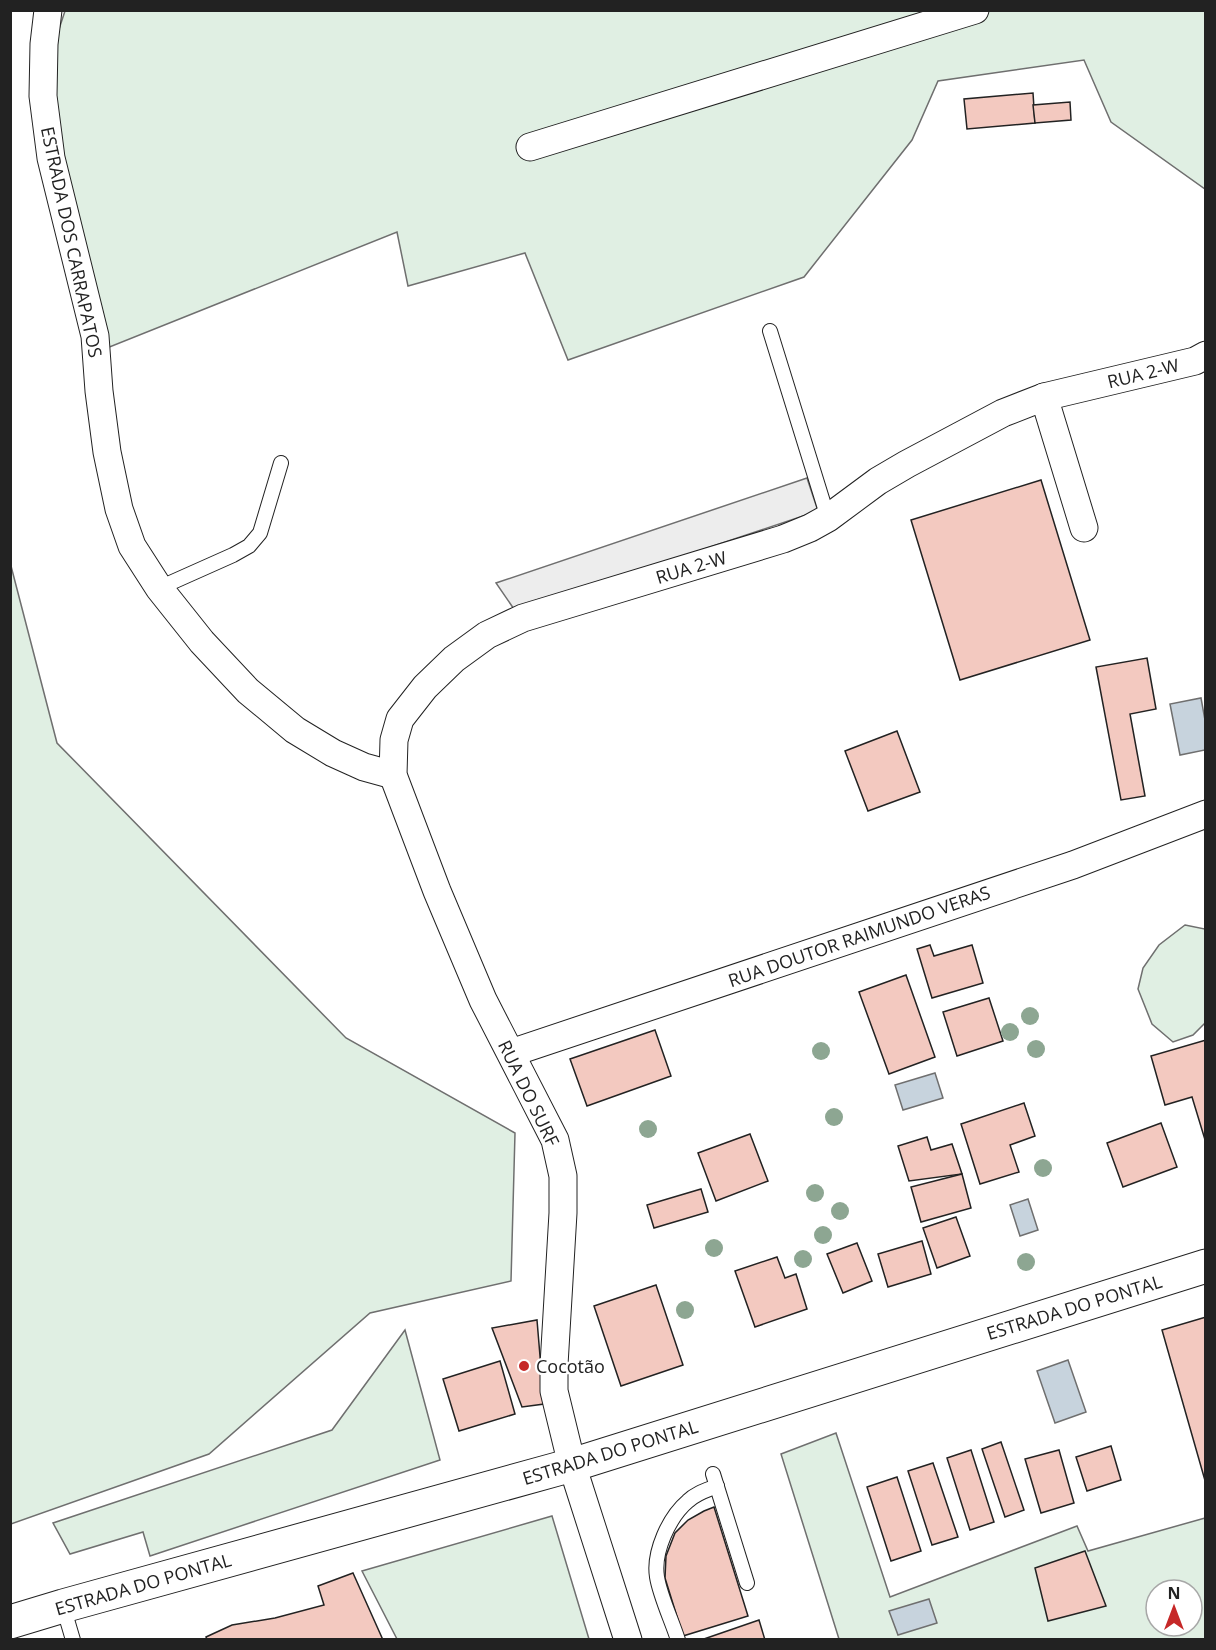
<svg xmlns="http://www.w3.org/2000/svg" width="1216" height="1650" viewBox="0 0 1216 1650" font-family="'Open Sans',sans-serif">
<rect width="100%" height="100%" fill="#fff"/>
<!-- green -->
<g fill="#e0efe3" stroke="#6f6f6f" stroke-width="1.5" fill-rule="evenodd">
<polygon points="65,11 1205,11 1205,189 1111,122 1084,60 938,81 912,140 804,277 568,360 525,253 408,286 397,232 107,348 51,158 56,38"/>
<polygon points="11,566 57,743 346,1038 515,1133 511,1281 370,1313 209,1454 11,1524"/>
<polygon points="1185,925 1205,929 1205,1023 1193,1035 1173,1042 1152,1024 1138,989 1143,968 1159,945"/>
<polygon points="405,1330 440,1460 150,1556 143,1532 70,1554 53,1523 332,1430"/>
<path d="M836 1433 890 1597 1077 1526 1088 1551 1205 1518V1639H839L781 1454ZM1156 1590H1192V1626H1156Z"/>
<polygon points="552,1516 589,1639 397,1639 362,1571"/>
</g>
<!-- parking -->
<polygon fill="#ededed" stroke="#6f6f6f" stroke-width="1.5" points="807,478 818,511 516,612 496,583"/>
<!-- water -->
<g fill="#c7d3dd" stroke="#6f6f6f" stroke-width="1.5">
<polygon points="1201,698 1205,720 1205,750 1180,755 1170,704"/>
<polygon points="935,1073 943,1098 903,1110 895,1085"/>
<polygon points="1028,1199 1038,1230 1020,1236 1010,1205"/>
<polygon points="1068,1360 1086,1412 1055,1423 1037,1371"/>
<polygon points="929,1599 937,1623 898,1635 889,1611"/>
</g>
<!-- building -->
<g fill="#f3c9c0" stroke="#222" stroke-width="1.5">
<polygon points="1033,93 1035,123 967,129 964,99"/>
<polygon points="1070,102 1071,120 1035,123 1033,105"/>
<polygon points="1041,480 1090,640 960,680 911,520"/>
<polygon points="1147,658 1156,709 1130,714 1145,796 1121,800 1096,667"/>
<polygon points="897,731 920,792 868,811 845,751"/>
<polygon points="930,945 934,956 972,945 983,983 932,998 917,949"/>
<polygon points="906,975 935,1057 889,1074 859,992"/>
<polygon points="989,998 1003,1041 957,1056 943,1012"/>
<polygon points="655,1030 671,1076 587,1106 570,1059"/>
<polygon points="1206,1040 1206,1143 1192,1097 1165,1105 1151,1056"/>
<polygon points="1024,1103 1035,1136 1010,1145 1019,1172 980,1184 961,1124"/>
<polygon points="1161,1123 1177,1167 1123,1187 1107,1143"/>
<polygon points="750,1134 768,1181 716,1201 698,1153"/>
<polygon points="927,1137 931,1150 952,1144 962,1174 909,1181 898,1146"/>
<polygon points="962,1174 971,1208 921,1222 911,1187"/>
<polygon points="701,1189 708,1212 654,1228 647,1205"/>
<polygon points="956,1217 970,1256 937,1268 923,1228"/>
<polygon points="922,1241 931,1274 888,1287 878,1254"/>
<polygon points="857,1243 872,1281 843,1293 827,1254"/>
<polygon points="777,1257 785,1278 796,1274 807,1309 755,1327 735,1271"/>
<polygon points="656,1285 683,1365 621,1386 594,1306"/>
<polygon points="1206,1317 1206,1484 1162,1330"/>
<polygon points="537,1320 544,1404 522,1407 492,1328"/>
<polygon points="500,1361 515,1414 459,1431 443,1379"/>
<polygon points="1001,1442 1024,1510 1005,1517 982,1449"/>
<polygon points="1111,1446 1121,1480 1087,1491 1076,1457"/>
<polygon points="971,1450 994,1522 970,1530 947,1458"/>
<polygon points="1059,1450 1074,1503 1041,1513 1025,1459"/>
<polygon points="933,1463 958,1537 932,1545 908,1471"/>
<polygon points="897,1477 921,1551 891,1561 867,1487"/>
<polygon points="714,1507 748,1616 683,1636 665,1578 666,1556 675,1533 688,1520 704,1511"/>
<polygon points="1085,1551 1106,1606 1048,1621 1035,1568"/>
<polygon points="353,1573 383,1640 207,1640 206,1637 232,1625 275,1618 324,1605 318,1586"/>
<polygon points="759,1620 765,1640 701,1640"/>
</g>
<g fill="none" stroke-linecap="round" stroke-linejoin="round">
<!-- service casing -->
<g stroke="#222" stroke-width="16">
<g id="service">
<polyline points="770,331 828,518"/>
<polyline points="159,588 233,555 249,546 260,533 281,463"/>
<polyline points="713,1474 747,1583"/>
<polyline points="63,1606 73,1640"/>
<path d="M678 1640C672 1621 660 1596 657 1577 653 1552 669 1517 688 1501 696 1493 707 1490 717 1486"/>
</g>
</g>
<!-- minor casing -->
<g stroke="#222" stroke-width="29">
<g id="minor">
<polyline points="48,10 44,44 43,96 51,158 95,336 99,391 107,452 119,509 132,546 159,588 202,642 248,691 295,730 333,753 364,767 393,775"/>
<polyline points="530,147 975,10"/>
<polyline points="1044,397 1195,361 1206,355"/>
<polyline points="511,1053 1073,865 1206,814"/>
<polyline points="628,1640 572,1465 554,1391 554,1365 563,1213 563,1176 555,1140 483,1000 437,891 393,775 394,740 400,719 425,687 454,659 487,635 523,618 783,539 810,528 828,518 878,481 907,464 1003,413 1044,397 1084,528"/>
</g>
</g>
<!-- secondary casing -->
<g stroke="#222" stroke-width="35">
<polyline id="secondary" points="10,1622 63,1606 572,1465 1206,1266"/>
</g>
<!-- service -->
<use href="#service" stroke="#fff" stroke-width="14"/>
<!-- minor -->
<use href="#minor" stroke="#fff" stroke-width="27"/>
<!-- secondary -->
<use href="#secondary" stroke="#fff" stroke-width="33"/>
</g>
<!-- trees -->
<g fill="#8da692">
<circle cx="1030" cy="1016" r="9"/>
<circle cx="1010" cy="1032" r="9"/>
<circle cx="1036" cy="1049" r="9"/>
<circle cx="821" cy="1051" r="9"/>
<circle cx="834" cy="1117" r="9"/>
<circle cx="648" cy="1129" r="9"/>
<circle cx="1043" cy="1168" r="9"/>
<circle cx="815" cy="1193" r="9"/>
<circle cx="840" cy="1211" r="9"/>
<circle cx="823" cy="1235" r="9"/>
<circle cx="714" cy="1248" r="9"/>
<circle cx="803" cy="1259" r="9"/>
<circle cx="1026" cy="1262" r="9"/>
<circle cx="685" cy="1310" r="9"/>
</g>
<!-- markers -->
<circle fill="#c62828" stroke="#fff" stroke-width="2" cx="524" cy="1366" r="6"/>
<g text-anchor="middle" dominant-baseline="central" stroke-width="4.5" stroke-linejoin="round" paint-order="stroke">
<!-- street labels -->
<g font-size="18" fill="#222" stroke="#fff">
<text transform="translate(72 242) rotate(78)">ESTRADA DOS CARRAPATOS</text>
<text transform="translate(1143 373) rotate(-14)">RUA 2-W</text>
<text transform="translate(691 567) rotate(-17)">RUA 2-W</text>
<text transform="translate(859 936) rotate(-19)">RUA DOUTOR RAIMUNDO VERAS</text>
<text transform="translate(529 1093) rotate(64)">RUA DO SURF</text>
<text transform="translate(1074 1307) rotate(-17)">ESTRADA DO PONTAL</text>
<text transform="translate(610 1452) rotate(-17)">ESTRADA DO PONTAL</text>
<text transform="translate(143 1584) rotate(-16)">ESTRADA DO PONTAL</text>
</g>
<!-- poi labels -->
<g font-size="18" fill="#222" stroke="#fff" text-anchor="start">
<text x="536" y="1366">Cocotão</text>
</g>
</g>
<!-- border -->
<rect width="1216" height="1650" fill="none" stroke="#222222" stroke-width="24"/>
<!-- north arrow -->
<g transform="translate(1174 1608)"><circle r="28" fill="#ffffff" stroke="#a7a7a7" stroke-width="1.5"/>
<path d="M0-4.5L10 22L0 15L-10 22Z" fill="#c62828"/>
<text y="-9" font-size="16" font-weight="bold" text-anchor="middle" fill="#222222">N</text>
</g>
</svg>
